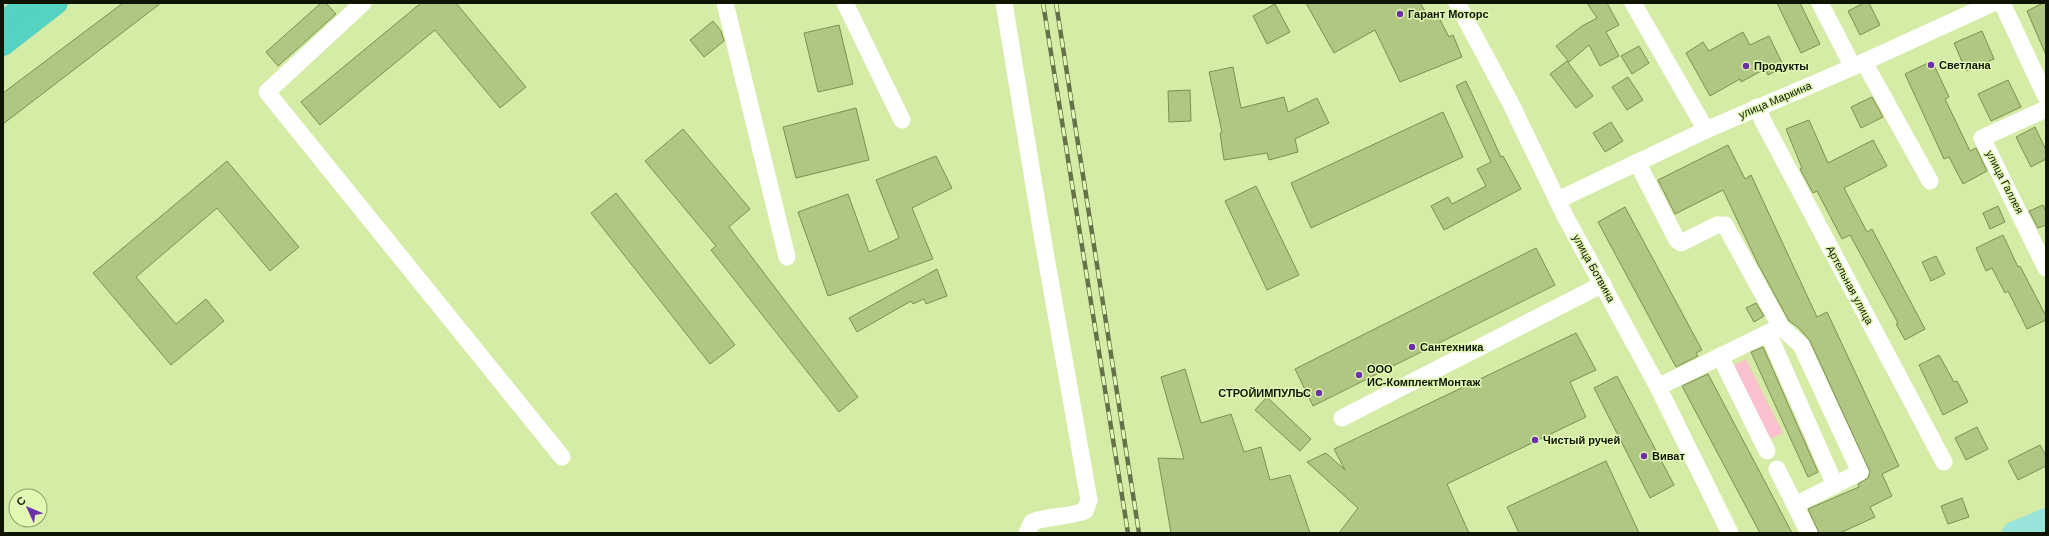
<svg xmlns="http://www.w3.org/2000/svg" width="2049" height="536" viewBox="0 0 2049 536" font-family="Helvetica,sans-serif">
<rect width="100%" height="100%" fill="#d5eca7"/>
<!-- green -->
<polygon fill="#f9c1ce" points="1746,359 1783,433 1767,441 1730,367"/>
<!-- building -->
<g fill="#b0c683" stroke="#7c8f4f">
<polygon points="123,3 161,3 3,124 3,93"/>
<polygon points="321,3 326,3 336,14 278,66 266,52"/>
<polygon points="421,3 456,3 526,87 500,108 435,30 320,125 301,102"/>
<polygon points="1306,3 1420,3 1428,16 1436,12 1449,37 1453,35 1462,57 1400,82 1375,30 1334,53"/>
<polygon points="1587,3 1607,3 1619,25 1606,32 1619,56 1600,66 1589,45 1569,62 1556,46 1582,26 1597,18"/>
<polygon points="1777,3 1800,3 1820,44 1801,53"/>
<polygon points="1864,3 1869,3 1880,25 1860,35 1848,11"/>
<polygon points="2043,3 2046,3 2046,55 2027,11"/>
<polygon points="1275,4 1290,32 1267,44 1253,16"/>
<polygon points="713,21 721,31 724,41 704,57 690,40"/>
<polygon points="839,25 853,84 818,92 804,33"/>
<polygon points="1982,31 1994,59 1966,71 1954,43"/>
<polygon points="1743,32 1750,45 1769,36 1784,67 1768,75 1765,69 1741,82 1740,79 1710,96 1686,53 1703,42 1709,51"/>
<polygon points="1639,46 1649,63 1632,74 1621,56"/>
<polygon points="1567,61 1593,96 1576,108 1550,74"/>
<polygon points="1932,61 1949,97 1945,99 1970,151 1976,148 1987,171 1963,184 1949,157 1944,159 1905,74"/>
<polygon points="1233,67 1241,108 1284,97 1288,112 1317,98 1329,123 1295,139 1298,152 1269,160 1267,153 1224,160 1220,133 1222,132 1209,72"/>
<polygon points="1628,77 1643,100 1627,110 1612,87"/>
<polygon points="2008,80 2021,107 1991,121 1978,94"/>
<polygon points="1466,81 1501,157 1503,156 1521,189 1444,230 1431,206 1448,197 1452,204 1486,186 1477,169 1491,162 1456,86"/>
<polygon points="1190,90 1191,121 1169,122 1168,91"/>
<polygon points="1872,97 1883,117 1861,128 1851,107"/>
<polygon points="856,108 869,160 796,178 783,127"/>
<polygon points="1443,112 1463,157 1311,228 1291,183"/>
<polygon points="1809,120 1828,163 1873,140 1887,166 1844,188 1867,232 1872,229 1925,329 1905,340 1896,324 1898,323 1850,235 1842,239 1817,191 1813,193 1800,169 1802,168 1786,129"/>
<polygon points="1611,122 1623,141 1605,152 1593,133"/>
<polygon points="2035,127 2046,150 2046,159 2031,167 2016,137"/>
<polygon points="683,129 750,209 729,227 858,397 839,412 711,250 716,246 645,161"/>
<polygon points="1728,145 1745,179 1751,175 1817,317 1827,312 1899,466 1882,474 1892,496 1870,507 1875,517 1840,533 1819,533 1808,509 1859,487 1858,484 1868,478 1870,472 1810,341 1799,328 1789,321 1758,264 1723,190 1675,214 1658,180"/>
<polygon points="936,156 952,188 912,208 933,259 828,296 798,212 848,194 869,252 899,238 876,180"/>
<polygon points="227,161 299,247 270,271 217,208 136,277 176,324 206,299 224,321 171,365 93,273"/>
<polygon points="1256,186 1299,275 1267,290 1225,201"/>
<polygon points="616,193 735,345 710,364 591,213"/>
<polygon points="2043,205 2046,212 2046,225 2038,228 2029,211"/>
<polygon points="1998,206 2005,222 1990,229 1983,213"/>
<polygon points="1625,207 1702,350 1696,353 1698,356 1676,367 1598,222"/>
<polygon points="2003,235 2018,267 2020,266 2046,316 2046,320 2027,329 2008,291 2005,293 1992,268 1986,271 1976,248"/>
<polygon points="1536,248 1555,285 1313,406 1295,369"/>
<polygon points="1936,256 1945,274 1931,281 1922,262"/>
<polygon points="937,269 947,296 926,304 924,299 913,304 911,301 857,332 849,318"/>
<polygon points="1756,303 1764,316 1754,322 1746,308"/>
<polygon points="1576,333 1596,370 1570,382 1586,417 1447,484 1469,533 1339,533 1358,508 1307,462 1326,453 1345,470 1334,449"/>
<polygon points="1763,347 1818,472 1808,477 1751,352"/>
<polygon points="1939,355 1954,382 1957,381 1968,402 1943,415 1919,365"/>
<polygon points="1185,369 1201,423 1231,414 1244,452 1261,447 1270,480 1290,475 1310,533 1171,533 1158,458 1184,459 1161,377"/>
<polygon points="1708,374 1754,461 1792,533 1760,533 1682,386"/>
<polygon points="1617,376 1674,485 1650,498 1594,388"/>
<polygon points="1267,397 1311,439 1300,451 1255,410"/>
<polygon points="1977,427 1988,449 1966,460 1955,438"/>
<polygon points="2040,445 2046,456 2046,466 2018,480 2008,461"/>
<polygon points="1606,461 1639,533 1519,533 1507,507"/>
<polygon points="1962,498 1969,517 1948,524 1941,506"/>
</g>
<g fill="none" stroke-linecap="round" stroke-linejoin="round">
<!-- minor -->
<g stroke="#fff" stroke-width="17">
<polyline points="363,3 267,92 562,457"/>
<polyline points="725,3 787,257"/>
<polyline points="845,3 902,120"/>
<path d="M1004 3 1044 246 1089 500 1085 511C1068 517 1049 516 1032 522L1027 533"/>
<polyline points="1457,3 1511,104 1565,216 1658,387 1730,533"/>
<polyline points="1633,3 1706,130"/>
<polyline points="1820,3 1853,67"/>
<polyline points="2002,3 2046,97"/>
<polyline points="1864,62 1930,181"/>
<polyline points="1757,107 1764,123 1944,462"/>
<polyline points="2046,109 1982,138 2046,268"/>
<polyline points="1637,162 1677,240 1681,243 1717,225 1725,225 1781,327 1768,333 1835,485 1795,505 1809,533"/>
<polyline points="1558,200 1706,130 1853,67 1993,3"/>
<polyline points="1781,327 1801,345 1860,472 1835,485"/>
<polyline points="1720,356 1767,451"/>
<polyline points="1658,387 1768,333"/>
<polyline points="1342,418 1603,284"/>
<polyline points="1777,469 1795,505"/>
</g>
<!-- major -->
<polyline stroke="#99e4da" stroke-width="22" points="2013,533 2046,519"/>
<!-- highway -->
<g stroke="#55d2c1" stroke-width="22">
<polyline points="3,22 28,3"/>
<polyline points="3,45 57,3"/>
</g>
<!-- rail casing -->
<g stroke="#657249" stroke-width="4.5">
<g id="rail">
<polyline points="1043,3 1128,533"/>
<polyline points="1056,3 1139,533"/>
</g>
</g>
<!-- rail -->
<use href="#rail" stroke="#e2f9b4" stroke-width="3" stroke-dasharray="9" stroke-linecap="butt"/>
</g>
<!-- markers -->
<g fill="#6c31a7" stroke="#e2f9b4" stroke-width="1.5">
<circle cx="1400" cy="14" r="4"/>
<circle cx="1931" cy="65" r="4"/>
<circle cx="1746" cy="66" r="4"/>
<circle cx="1412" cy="347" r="4"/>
<circle cx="1359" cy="375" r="4"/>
<circle cx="1319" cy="393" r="4"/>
<circle cx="1535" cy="440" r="4"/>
<circle cx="1644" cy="456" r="4"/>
</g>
<g text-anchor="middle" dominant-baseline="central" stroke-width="3" stroke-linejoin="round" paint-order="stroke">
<!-- poi labels -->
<g font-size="11" font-weight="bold" fill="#0e1400" stroke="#e2f9b4" text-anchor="start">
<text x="1408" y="14">Гарант Моторс</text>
<text x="1939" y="65">Светлана</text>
<text x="1754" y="66">Продукты</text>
<text x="1420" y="347">Сантехника</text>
<text x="1367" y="369">ООО<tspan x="1367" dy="13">ИС-КомплектМонтаж</tspan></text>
<text x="1311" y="393" text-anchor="end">СТРОЙИМПУЛЬС</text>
<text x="1543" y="440">Чистый ручей</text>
<text x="1652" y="456">Виват</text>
</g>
<!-- street labels -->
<g font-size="11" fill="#0e1400" stroke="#e2f9b4">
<text transform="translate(1775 100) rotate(-23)">улица Маркина</text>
<text transform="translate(2005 182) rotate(63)">улица Галлея</text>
<text transform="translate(1594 268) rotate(61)">улица Ботвина</text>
<text transform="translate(1850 285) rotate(62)">Артельная улица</text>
</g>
</g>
<!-- border -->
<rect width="2049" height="536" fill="none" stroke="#0e1400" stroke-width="8"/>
<!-- north arrow -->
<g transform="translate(28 508) rotate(314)"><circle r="19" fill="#e2f9b4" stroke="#8d9d6c"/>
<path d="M0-3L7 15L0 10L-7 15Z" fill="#6c31a7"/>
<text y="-6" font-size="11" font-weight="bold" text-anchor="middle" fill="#0e1400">С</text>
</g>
</svg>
